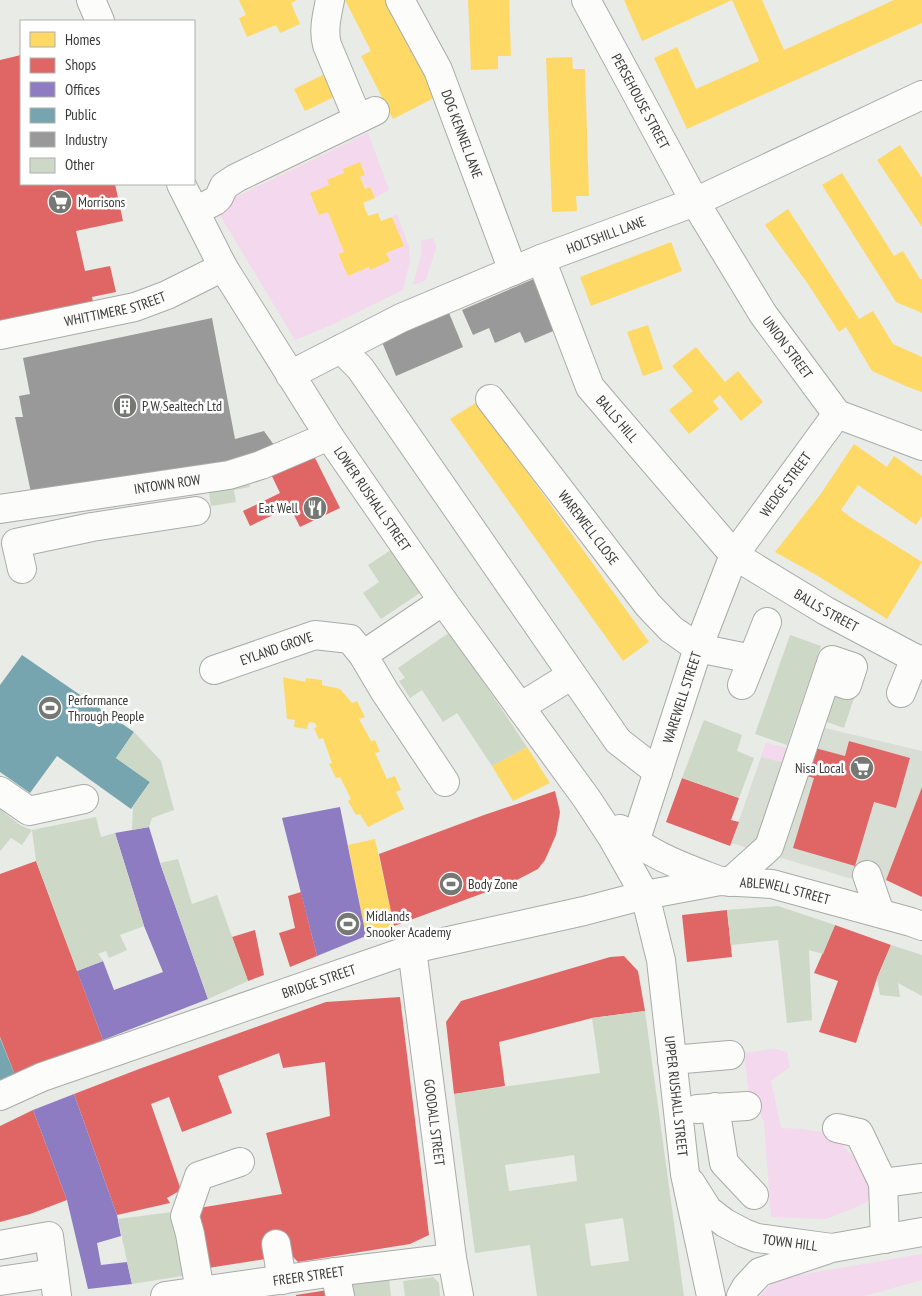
<svg xmlns="http://www.w3.org/2000/svg" width="922" height="1296" viewBox="0 0 922 1296" font-family="'PT Sans Narrow',sans-serif">
<rect width="100%" height="100%" fill="#e8ebe6"/>
<!-- built -->
<polygon fill="#d8ded4" points="804,723 922,751 922,787 883,888 731,843 766,743 797,751"/>
<!-- green -->
<g fill="#f4d8ed">
<polygon points="368,133 389,190 375,198 370,187 365,189 360,177 365,175 360,162 344,173 328,180 329,185 310,193 319,215 328,212 344,252 338,255 348,276 369,267 370,269 389,261 386,253 403,246 392,217 397,214 409,247 410,260 403,290 331,325 295,340 215,207"/>
<polygon points="433,238 436,247 426,280 413,285 422,252 421,241"/>
<polygon points="766,743 797,751 784,763 761,757"/>
<polygon points="774,1049 787,1052 790,1067 771,1081 781,1128 801,1129 829,1133 850,1153 871,1180 872,1196 866,1203 826,1219 771,1217 764,1121 749,1094 744,1053"/>
<polygon points="922,1254 922,1280 864,1296 760,1296 772,1284 793,1276"/>
</g>
<!-- homes -->
<g fill="#ffd966">
<polygon points="239,0 297,0 291,3 300,24 280,33 276,25 247,37 239,18 246,15"/>
<polygon points="345,0 387,0 436,97 393,119 361,56 371,51"/>
<polygon points="468,0 509,0 511,56 498,56 498,69 471,70"/>
<polygon points="624,0 732,0 642,41"/>
<polygon points="732,0 762,0 784,50 894,0 922,0 922,23 687,129 654,58 677,47 696,89 759,61"/>
<polygon points="572,57 573,69 585,69 589,196 576,196 577,211 552,212 546,58"/>
<polygon points="331,71 342,93 305,111 294,89"/>
<polygon points="900,145 922,178 922,227 877,160"/>
<polygon points="360,162 365,175 360,177 365,189 370,187 375,198 363,203 368,216 378,213 381,221 392,217 404,246 386,253 390,261 370,270 369,267 348,276 338,254 344,252 328,212 319,215 310,193 329,185 327,180 344,173 343,169"/>
<polygon points="842,173 894,256 903,251 920,279 922,279 922,313 896,302 822,185"/>
<polygon points="788,209 859,319 873,311 893,344 922,357 922,392 908,387 872,371 846,327 839,332 808,284 765,225"/>
<polygon points="671,242 682,271 591,306 580,277"/>
<polygon points="648,325 663,369 643,376 627,332"/>
<polygon points="696,347 725,382 738,371 763,402 741,421 720,395 713,401 719,409 689,434 669,410 693,391 672,366"/>
<polygon points="477,402 649,642 623,661 450,419"/>
<polygon points="854,444 887,467 894,456 922,476 922,516 916,525 858,485 841,510 853,519 922,562 887,619 818,576 775,552 820,495"/>
<polygon points="283,677 305,682 306,678 322,680 322,685 340,689 352,703 357,701 365,717 359,719 371,741 375,740 380,752 375,753 387,779 395,776 401,790 396,792 404,809 368,827 360,814 356,815 348,801 351,799 340,777 336,778 329,764 332,763 323,738 319,739 314,728 317,727 315,723 309,722 307,729 294,727 295,720 287,719"/>
<polygon points="527,747 550,783 513,801 492,766"/>
<polygon points="375,839 394,926 366,936 348,845"/>
</g>
<!-- shops -->
<g fill="#e06666">
<polygon points="21,55 21,184 115,184 123,221 76,231 85,271 110,266 116,292 92,297 93,302 0,321 0,60"/>
<polygon points="312,452 340,508 300,527 290,507 250,526 243,511 280,493 270,472"/>
<polygon points="849,741 910,758 896,808 874,802 855,866 793,848 814,778 807,776 815,748 845,756"/>
<polygon points="682,778 739,798 731,820 739,822 730,846 666,822"/>
<polygon points="922,787 922,897 886,880"/>
<polygon points="555,791 560,812 556,835 545,860 538,869 511,883 394,926 379,854 484,815"/>
<polygon points="36,861 103,1040 15,1075 0,1037 0,874"/>
<polygon points="301,892 317,956 290,967 279,933 295,928 288,896"/>
<polygon points="727,910 732,957 687,962 682,915"/>
<polygon points="835,925 891,945 877,978 856,1043 819,1032 838,981 814,973"/>
<polygon points="255,930 264,975 248,981 232,937"/>
<polygon points="624,956 638,971 645,1011 592,1018 499,1042 505,1086 454,1094 446,1022 461,1001 610,957"/>
<polygon points="400,997 429,1235 410,1244 298,1262 290,1254 266,1259 208,1268 199,1208 282,1194 266,1133 330,1116 325,1062 283,1068 279,1053 218,1076 232,1113 182,1132 169,1097 151,1104 181,1190 167,1198 170,1203 117,1215 74,1094 139,1069 326,1002"/>
<polygon points="33,1110 67,1200 30,1214 0,1222 0,1126"/>
<polygon points="334,1289 335,1296 296,1296 296,1295"/>
</g>
<!-- offices -->
<g fill="#8e7cc3">
<polygon points="340,807 366,936 317,956 282,818"/>
<polygon points="149,827 160,863 208,999 103,1040 77,971 103,961 114,990 163,972 144,926 115,833"/>
<polygon points="74,1094 117,1215 121,1236 97,1243 101,1265 127,1262 132,1284 88,1289 67,1200 33,1110"/>
</g>
<!-- public -->
<g fill="#76a5af">
<polygon points="22,655 134,732 116,758 150,782 131,809 57,756 30,793 0,772 0,685"/>
<polygon points="0,1038 15,1075 0,1080"/>
</g>
<!-- industry -->
<g fill="#999">
<polygon points="536,278 558,329 525,343 520,332 495,343 489,328 473,335 462,310"/>
<polygon points="449,313 463,347 396,376 382,342"/>
<polygon points="212,318 235,439 264,431 279,452 33,502 15,417 23,417 19,396 30,394 23,358"/>
</g>
<!-- building -->
<g fill="#ced8c7" fill-rule="evenodd">
<polygon points="249,479 250,487 234,490 236,502 211,506 208,486"/>
<polygon points="391,550 420,593 381,619 363,593 379,582 368,565"/>
<polygon points="450,632 527,747 492,766 457,713 443,722 422,690 410,698 399,681 405,678 398,668"/>
<polygon points="790,635 821,646 787,745 755,734"/>
<polygon points="834,691 854,698 844,728 824,721"/>
<polygon points="704,720 742,735 737,751 754,758 739,798 682,778"/>
<polygon points="134,732 161,761 174,810 152,818 149,827 132,830 133,806 150,782 116,758"/>
<polygon points="0,809 20,825 32,830 22,845 11,838 0,851"/>
<polygon points="96,817 101,837 115,833 144,926 120,935 127,950 109,958 106,951 98,954 103,961 77,971 36,861 32,830"/>
<polygon points="178,859 192,904 217,895 248,981 208,999 160,863"/>
<polygon points="778,906 835,925 823,954 809,950 812,1020 787,1023 778,940 731,945 727,910"/>
<polygon points="891,945 922,955 922,996 898,983 900,997 880,995 877,978"/>
<path d="M645 1011 684 1296H537L530 1245 475 1253 454 1094 600 1073 592 1018ZM574 1155 577 1181 509 1191 505 1165ZM623 1218 629 1261 591 1266 585 1224Z"/>
<polygon points="172,1212 188,1275 132,1284 118,1219"/>
<polygon points="433,1277 439,1283 440,1296 405,1296 403,1281"/>
<polygon points="389,1279 391,1296 345,1296 343,1285"/>
</g>
<g fill="none" stroke-linecap="round" stroke-linejoin="round">
<!-- minor casing -->
<g stroke="#a9aba7" stroke-width="30">
<g id="minor">
<polyline points="91,0 100,21"/>
<path d="M330 0C327 15 323 30 327 45L358 119"/>
<path id="s1" d="M400 0 438 70 513 271"/>
<path id="s2" d="M586 0 695 202 763 314 837 414 922 446"/>
<path id="s3" d="M181 184 223 267 329 436 443 601 587 799 612 837 645 895 661 960 685 1174 711 1296"/>
<polyline points="195,211 215,201 219,197 224,186 236,178 375,111"/>
<path id="s4" d="M541 259 590 387 734 555 826 611 922 662"/>
<path id="s5" d="M0 335 135 307 167 295 223 267"/>
<polyline points="341,349 360,368 618,741 658,772"/>
<path id="s6" d="M290 375 401 318 541 259 695 202 922 95"/>
<path id="s7" d="M490 399 648 605 671 629 698 648 752 659"/>
<path id="s8" d="M0 509 229 475 261 465 329 436"/>
<polyline points="22,569 16,543 92,527 196,511"/>
<polyline points="443,601 363,655 385,692 445,782"/>
<path id="s9" d="M214 670 315 635 350 639 363 655"/>
<polyline points="742,685 767,622"/>
<polyline points="901,693 915,658"/>
<polyline points="520,707 572,675"/>
<polyline points="0,791 29,811 84,799"/>
<path d="M620 829C648 855 684 867 720 881"/>
<path id="s10" d="M633 841 638 833 698 648 734 555 837 414"/>
<polyline points="867,875 880,913"/>
<polyline points="730,882 769,847 832,660 853,667 847,685 826,678"/>
<path id="s11" d="M412 949 452 1258 459 1296"/>
<polyline points="672,1060 730,1055"/>
<path id="s12" d="M0 1096 42 1077 412 949 584 911 645 895 720 881 772 884 911 922 922 926"/>
<polyline points="715,1107 724,1163 754,1195"/>
<polyline points="697,1109 747,1106"/>
<polyline points="837,1128 859,1133 883,1183 885,1239"/>
<path id="s13" d="M691 1183 708 1210 725 1223 744 1233 757 1238 832 1248 922 1232"/>
<polyline points="883,1183 922,1178"/>
<polyline points="276,1244 282,1280"/>
<polyline points="0,1245 49,1236 57,1296"/>
<polyline points="335,1272 340,1296"/>
<polyline points="0,1281 54,1273"/>
<polyline points="200,1291 190,1234 185,1216 199,1176 240,1162"/>
<path id="s14" d="M165 1296 335 1272 452 1258"/>
<polyline points="741,1296 746,1287 760,1272 826,1250"/>
</g>
</g>
<!-- minor -->
<use href="#minor" stroke="#fcfcfb" stroke-width="28"/>
</g>
<!-- icons -->
<defs>
<g id="supermarket-disc" transform="scale(1.25)"><circle r="9.5" fill="#767874" stroke="#fff"/><path d="M-6-5.5h2.5l.6 2H6L4.5 2H-2.5L-4.4-4H-6ZM-1.5 3.2a1.3 1.3 0 1 0 .1 0ZM3 3.2a1.3 1.3 0 1 0 .1 0Z" fill="#fff"/></g>
<g id="building-disc" transform="scale(1.25)"><circle r="9.5" fill="#767874" stroke="#fff"/><path d="M-4-6H4V6H1V3H-1V6H-4ZM-2.5-4.3h1.7v1.8h-1.7ZM.8-4.3h1.7v1.8H.8ZM-2.5-1h1.7V.8h-1.7ZM.8-1h1.7V.8H.8Z" fill="#fff"/></g>
<g id="restaurant-disc" transform="scale(1.25)"><circle r="9.5" fill="#767874" stroke="#fff"/><path d="M-5-6h1v4h1v-4h1v4h1v-4h1v5L-1.5 .5V6h-2V.5L-5-1ZM5-6V6H3V1.5H1.5Q1.5-4 5-6Z" fill="#fff"/></g>
<g id="stadium-disc" transform="scale(1.25)"><circle r="9.5" fill="#767874" stroke="#fff"/><path d="M0-5a6.5 5 0 1 0 0 10a6.5 5 0 1 0 0-10ZM-3.5-1.8h7v3.6h-7Z" fill="#fff"/></g>
</defs>
<g fill-rule="evenodd">
<use href="#supermarket-disc" x="60" y="202"/>
<use href="#building-disc" x="125" y="406"/>
<use href="#restaurant-disc" x="315" y="508"/>
<use href="#stadium-disc" x="50" y="708"/>
<use href="#supermarket-disc" x="862" y="768"/>
<use href="#stadium-disc" x="451" y="884"/>
<use href="#stadium-disc" x="348" y="924"/>
</g>
<g text-anchor="middle" dominant-baseline="central" stroke-width="5" stroke-linejoin="round" paint-order="stroke">
<!-- street labels -->
<g font-size="14" fill="#383a37" stroke="#fff">
<text stroke="none"><textPath href="#s2" startOffset="115">PERSEHOUSE STREET</textPath></text>
<text stroke="none"><textPath href="#s1" startOffset="148">DOG KENNEL LANE</textPath></text>
<text stroke="none"><textPath href="#s6" startOffset="346">HOLTSHILL LANE</textPath></text>
<text stroke="none"><textPath href="#s5" startOffset="118">WHITTIMERE STREET</textPath></text>
<text stroke="none"><textPath href="#s2" startOffset="402">UNION STREET</textPath></text>
<text stroke="none"><textPath href="#s4" startOffset="179">BALLS HILL</textPath></text>
<text stroke="none"><textPath href="#s8" startOffset="169">INTOWN ROW</textPath></text>
<text stroke="none"><textPath href="#s10" startOffset="391">WEDGE STREET</textPath></text>
<text stroke="none"><textPath href="#s3" startOffset="369">LOWER RUSHALL STREET</textPath></text>
<text stroke="none"><textPath href="#s7" startOffset="162">WAREWELL CLOSE</textPath></text>
<text stroke="none"><textPath href="#s4" startOffset="466">BALLS STREET</textPath></text>
<text stroke="none"><textPath href="#s9" startOffset="66">EYLAND GROVE</textPath></text>
<text stroke="none"><textPath href="#s10" startOffset="152">WAREWELL STREET</textPath></text>
<text stroke="none"><textPath href="#s12" startOffset="819">ABLEWELL STREET</textPath></text>
<text stroke="none"><textPath href="#s12" startOffset="339">BRIDGE STREET</textPath></text>
<text stroke="none"><textPath href="#s3" startOffset="1054">UPPER RUSHALL STREET</textPath></text>
<text stroke="none"><textPath href="#s11" startOffset="175">GOODALL STREET</textPath></text>
<text stroke="none"><textPath href="#s13" startOffset="122">TOWN HILL</textPath></text>
<text stroke="none"><textPath href="#s14" startOffset="145">FREER STREET</textPath></text>
</g>
<!-- poi labels -->
<g font-size="14" fill="#383a37" stroke="#fff" text-anchor="start">
<text x="78" y="202">Morrisons</text>
<text x="142" y="406">P W Sealtech Ltd</text>
<text x="298" y="508" text-anchor="end">Eat Well</text>
<text x="68" y="700">Performance<tspan x="68" dy="16">Through People</tspan></text>
<text x="844" y="768" text-anchor="end">Nisa Local</text>
<text x="468" y="884">Body Zone</text>
<text x="366" y="916">Midlands<tspan x="366" dy="16">Snooker Academy</tspan></text>
</g>
</g>
<!-- legend -->
<rect x="20" y="20" width="175" height="165" fill="#ffffff" stroke="#afb0af"/>
<rect x="30" y="32" width="25" height="15" fill="#ffd966" stroke="#afb0af"/>
<text x="65" y="45" font-size="15" fill="#383a37">Homes</text>
<rect x="30" y="58" width="25" height="15" fill="#e06666" stroke="#afb0af"/>
<text x="65" y="70" font-size="15" fill="#383a37">Shops</text>
<rect x="30" y="82" width="25" height="15" fill="#8e7cc3" stroke="#afb0af"/>
<text x="65" y="95" font-size="15" fill="#383a37">Offices</text>
<rect x="30" y="108" width="25" height="15" fill="#76a5af" stroke="#afb0af"/>
<text x="65" y="120" font-size="15" fill="#383a37">Public</text>
<rect x="30" y="132" width="25" height="15" fill="#999999" stroke="#afb0af"/>
<text x="65" y="145" font-size="15" fill="#383a37">Industry</text>
<rect x="30" y="158" width="25" height="15" fill="#ced8c7" stroke="#afb0af"/>
<text x="65" y="170" font-size="15" fill="#383a37">Other</text>
</svg>
